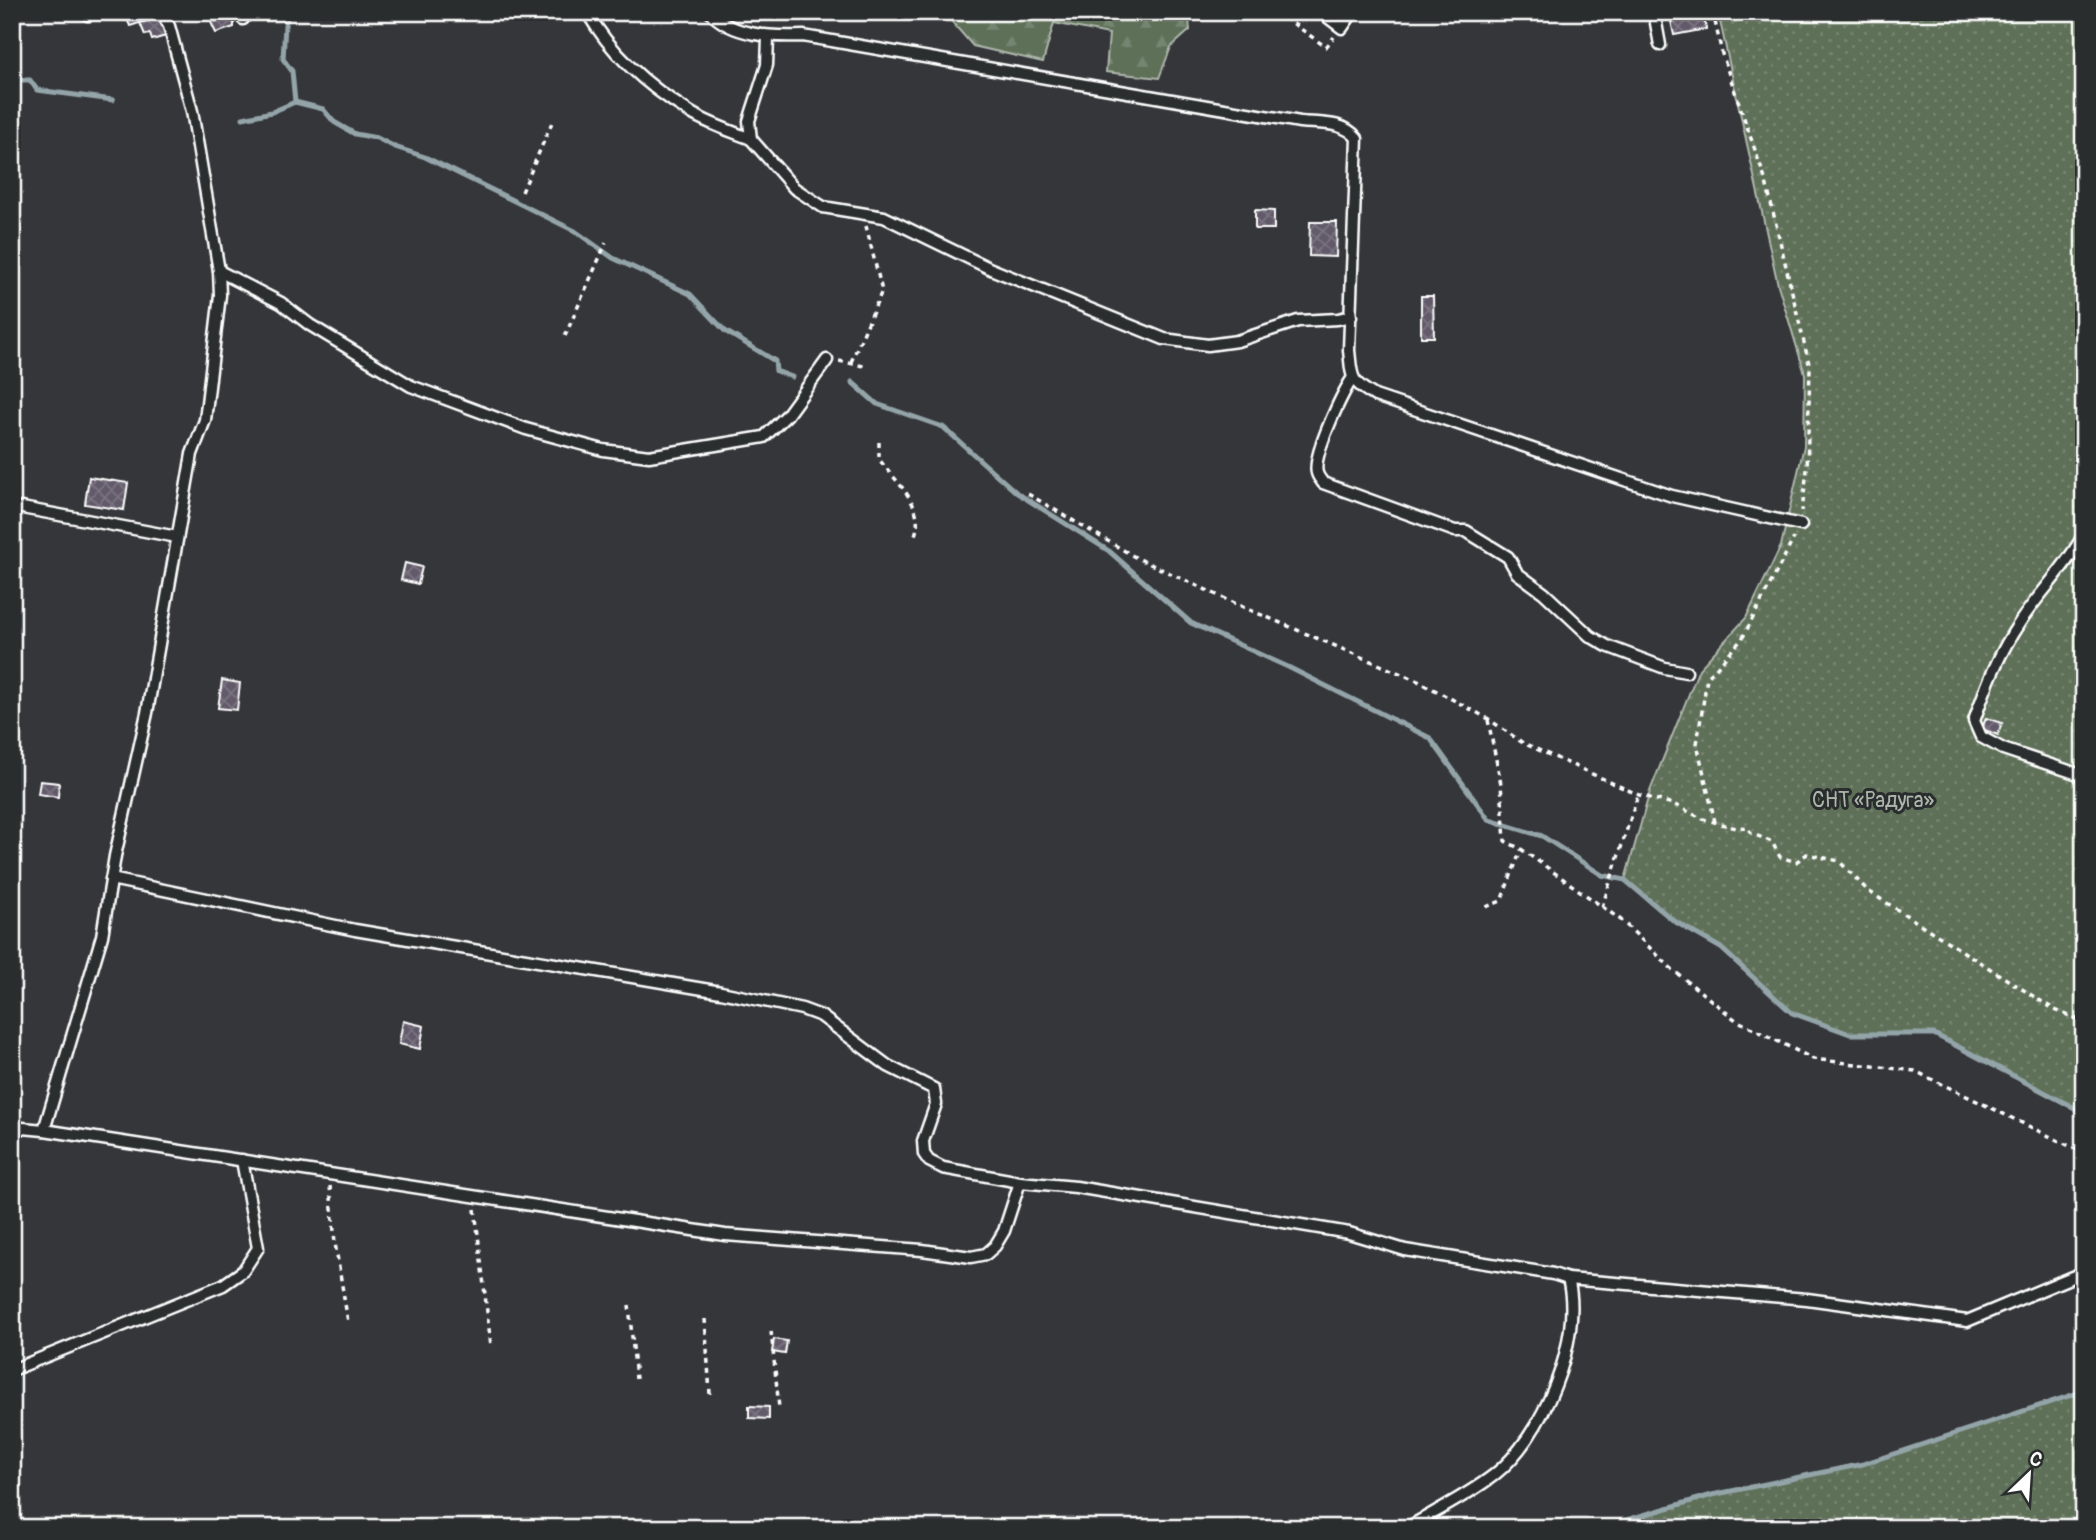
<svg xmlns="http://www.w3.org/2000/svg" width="2096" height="1540" viewBox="0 0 2096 1540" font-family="Pangolin,sans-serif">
<defs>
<pattern id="forest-firs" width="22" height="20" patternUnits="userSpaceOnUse" patternTransform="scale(1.75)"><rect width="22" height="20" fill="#5e6f58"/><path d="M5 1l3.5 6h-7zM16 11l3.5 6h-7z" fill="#768571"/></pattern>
<pattern id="garden-dots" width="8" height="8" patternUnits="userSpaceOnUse" patternTransform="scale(1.75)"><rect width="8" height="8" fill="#5e6f58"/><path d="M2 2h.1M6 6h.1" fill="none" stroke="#768571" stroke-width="1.8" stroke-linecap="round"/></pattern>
<pattern id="building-cross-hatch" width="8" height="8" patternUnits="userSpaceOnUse" patternTransform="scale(1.75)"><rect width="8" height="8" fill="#625a6a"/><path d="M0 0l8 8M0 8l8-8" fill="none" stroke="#7a7380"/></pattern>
</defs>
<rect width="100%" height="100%" fill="#35363a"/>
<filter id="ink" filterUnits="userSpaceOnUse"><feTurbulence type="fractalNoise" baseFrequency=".0143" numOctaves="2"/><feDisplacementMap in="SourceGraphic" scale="14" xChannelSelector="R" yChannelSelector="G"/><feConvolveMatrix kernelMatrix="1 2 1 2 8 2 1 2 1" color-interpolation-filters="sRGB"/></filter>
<g filter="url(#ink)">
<!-- forest -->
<polygon fill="url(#forest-firs)" stroke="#aeb7ac" stroke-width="2" points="934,12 1188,12 1190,30 1171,47 1159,78 1106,72 1109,34 1054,23 1043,62 973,46 947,16"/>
<!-- garden -->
<g fill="url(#garden-dots)" stroke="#aeb7ac" stroke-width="2">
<polygon points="1718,12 2084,12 2084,1113 1934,1034 1850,1034 1792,1013 1721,948 1674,921 1625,880 1650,791 1699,669 1746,618 1781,546 1804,446 1805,374 1778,285"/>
<polygon points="2084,1391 2084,1528 1599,1528 1712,1495 1863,1464"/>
</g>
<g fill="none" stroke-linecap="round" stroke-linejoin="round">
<!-- stream -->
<g stroke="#94a5aa" stroke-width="5">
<polyline points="289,12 285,25 283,59 292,71 295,102"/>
<polyline points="12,80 30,80 37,90 113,100"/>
<polyline points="243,118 272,112 295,102 323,109 334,122 355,134 377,138 395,147 425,157 575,231 613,258 690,294 725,331 775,361 776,371 792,377"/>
<polyline points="852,382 877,404 943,427 1017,493 1109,551 1191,623 1288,667 1430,738 1489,820 1542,836 1602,875 1625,880 1674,921 1721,948 1792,1013 1850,1034 1934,1034 2084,1113"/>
<polyline points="1599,1528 1712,1495 1863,1464 2084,1391"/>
</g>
</g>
<!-- building -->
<g fill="url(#building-cross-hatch)" stroke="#fff" stroke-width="2">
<polygon points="124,12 148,12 152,19 130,26"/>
<polygon points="206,12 234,12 234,27 216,33"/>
<polygon points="1669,12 1703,12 1706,29 1674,35"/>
<polygon points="160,17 166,36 152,40 150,34 145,35 140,23"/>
<polygon points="1255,210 1274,211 1274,229 1255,229"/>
<polygon points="1310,222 1337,222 1336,257 1309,256"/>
<polygon points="1421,296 1433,296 1434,337 1421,337"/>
<polygon points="89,477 128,483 124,510 85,504"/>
<polygon points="405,563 422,567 418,584 401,580"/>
<polygon points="222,680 240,683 237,710 218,708"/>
<polygon points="1986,718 2002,723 1998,735 1982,729"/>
<polygon points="40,781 59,783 58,797 38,794"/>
<polygon points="403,1021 424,1026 420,1049 399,1044"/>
<polygon points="774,1339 787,1341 785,1354 772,1352"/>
<polygon points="749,1406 769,1407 769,1419 749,1418"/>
</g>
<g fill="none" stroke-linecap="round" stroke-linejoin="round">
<!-- lane casing -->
<g stroke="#fff" stroke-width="15">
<g id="lane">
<polyline points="87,12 88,15"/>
<polyline points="239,12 243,19"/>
<path d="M587 12C611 54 650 88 691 113 709 124 731 131 751 139"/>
<path d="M710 12C733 37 773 37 803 36L1300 122C1321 124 1343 121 1357 138L1349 350C1352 377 1349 381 1375 396L1672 496 1801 525"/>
<polyline points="1321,12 1342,28 1353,12"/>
<polyline points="1654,12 1660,45"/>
<polyline points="768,38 767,65 749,121 751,139 794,188 823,207 884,217 991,269 1164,339 1208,345 1237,341 1298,321 1338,319 1351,316"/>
<polyline points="219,271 281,303 310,325 411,386 526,429 603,450 649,456 764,437 787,415 827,360"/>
<path d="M1352 379C1342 394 1312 456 1317 473 1318 477 1321 480 1323 483L1455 531H1466L1508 557 1517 573 1544 593 1590 636 1607 646 1665 668 1686 672"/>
<polyline points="22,508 177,537"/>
<path d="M2084 534C2067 566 2040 592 2020 622 1999 653 1986 686 1974 721L1981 737 2003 749 2084 776"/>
<polyline points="111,879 355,930 721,992 802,1009 821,1016 888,1066 934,1089 936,1104 923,1141 924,1154 929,1161 943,1168 1020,1182 1076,1187 1349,1233 1405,1250 1553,1274 1568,1279 1807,1299 1967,1321 2084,1272"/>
<polyline points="12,1127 44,1130 725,1235 922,1250 971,1257 986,1254 995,1246 1004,1231 1020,1182"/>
<polyline points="44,1130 102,936 115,856 147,713 192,454 205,420 220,295 219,271 192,111 169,26 162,12"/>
<polyline points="12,1370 223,1285 243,1271 258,1248 242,1160"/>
<path d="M1407 1528C1436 1511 1468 1495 1494 1475 1542 1438 1584 1339 1568 1279"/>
</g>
</g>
<!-- path -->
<g stroke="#fff" stroke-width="3.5" stroke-dasharray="5 5" stroke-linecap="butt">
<polyline points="1277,12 1326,47 1334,37"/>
<polyline points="1713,12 1722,54 1766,182 1810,368 1807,470 1802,511"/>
<polyline points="522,192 553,120"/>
<polyline points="565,336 606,243"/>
<polyline points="839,361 868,367"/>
<polyline points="851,362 882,291 866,226"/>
<path d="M879 442V459C895 481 926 506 915 535"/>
<polyline points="1028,494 1135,557 1243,607 1418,681 1487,718 1523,743 1639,795 1673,804 1703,819 1736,828 1747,827 1751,833 1772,842 1780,857 1796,862 1807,854 1839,861 1868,891 2055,1010 2084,1022"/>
<polyline points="1488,720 1501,784 1505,841 1521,849 1621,920 1673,970 1736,1020 1813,1059 1915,1071 2084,1153"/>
<polyline points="1715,822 1697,744 1707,678 1742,639 1794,538"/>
<polyline points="1486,907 1501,901 1521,850"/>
<polyline points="1602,907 1638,795"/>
<polyline points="330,1186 335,1243 348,1322"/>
<polyline points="475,1209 491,1346"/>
<polyline points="629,1305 636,1379"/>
<polyline points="705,1319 710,1394"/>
<polyline points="771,1331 779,1408"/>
<polyline points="1064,1528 1065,1526"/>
</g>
<!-- lane -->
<use href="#lane" stroke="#2a2d2e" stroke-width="10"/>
</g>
</g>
<g text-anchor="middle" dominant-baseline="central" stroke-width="6" stroke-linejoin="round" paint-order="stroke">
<!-- park labels -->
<g font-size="21" fill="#aeb7ac" stroke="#2a2d2e">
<text x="1873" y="800">СНТ «Радуга»</text>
</g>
</g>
<!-- margin -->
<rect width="2096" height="1540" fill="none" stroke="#2a2d2e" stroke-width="42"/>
<rect x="21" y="21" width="2054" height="1498" fill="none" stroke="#fff" stroke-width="2.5" filter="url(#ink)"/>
<!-- north arrow -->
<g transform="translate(2029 1474) rotate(25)" stroke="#2a2d2e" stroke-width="5" paint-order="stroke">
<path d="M0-5L12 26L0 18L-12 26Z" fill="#ffffff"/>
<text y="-10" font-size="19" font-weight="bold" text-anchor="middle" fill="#ffffff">С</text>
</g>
</svg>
